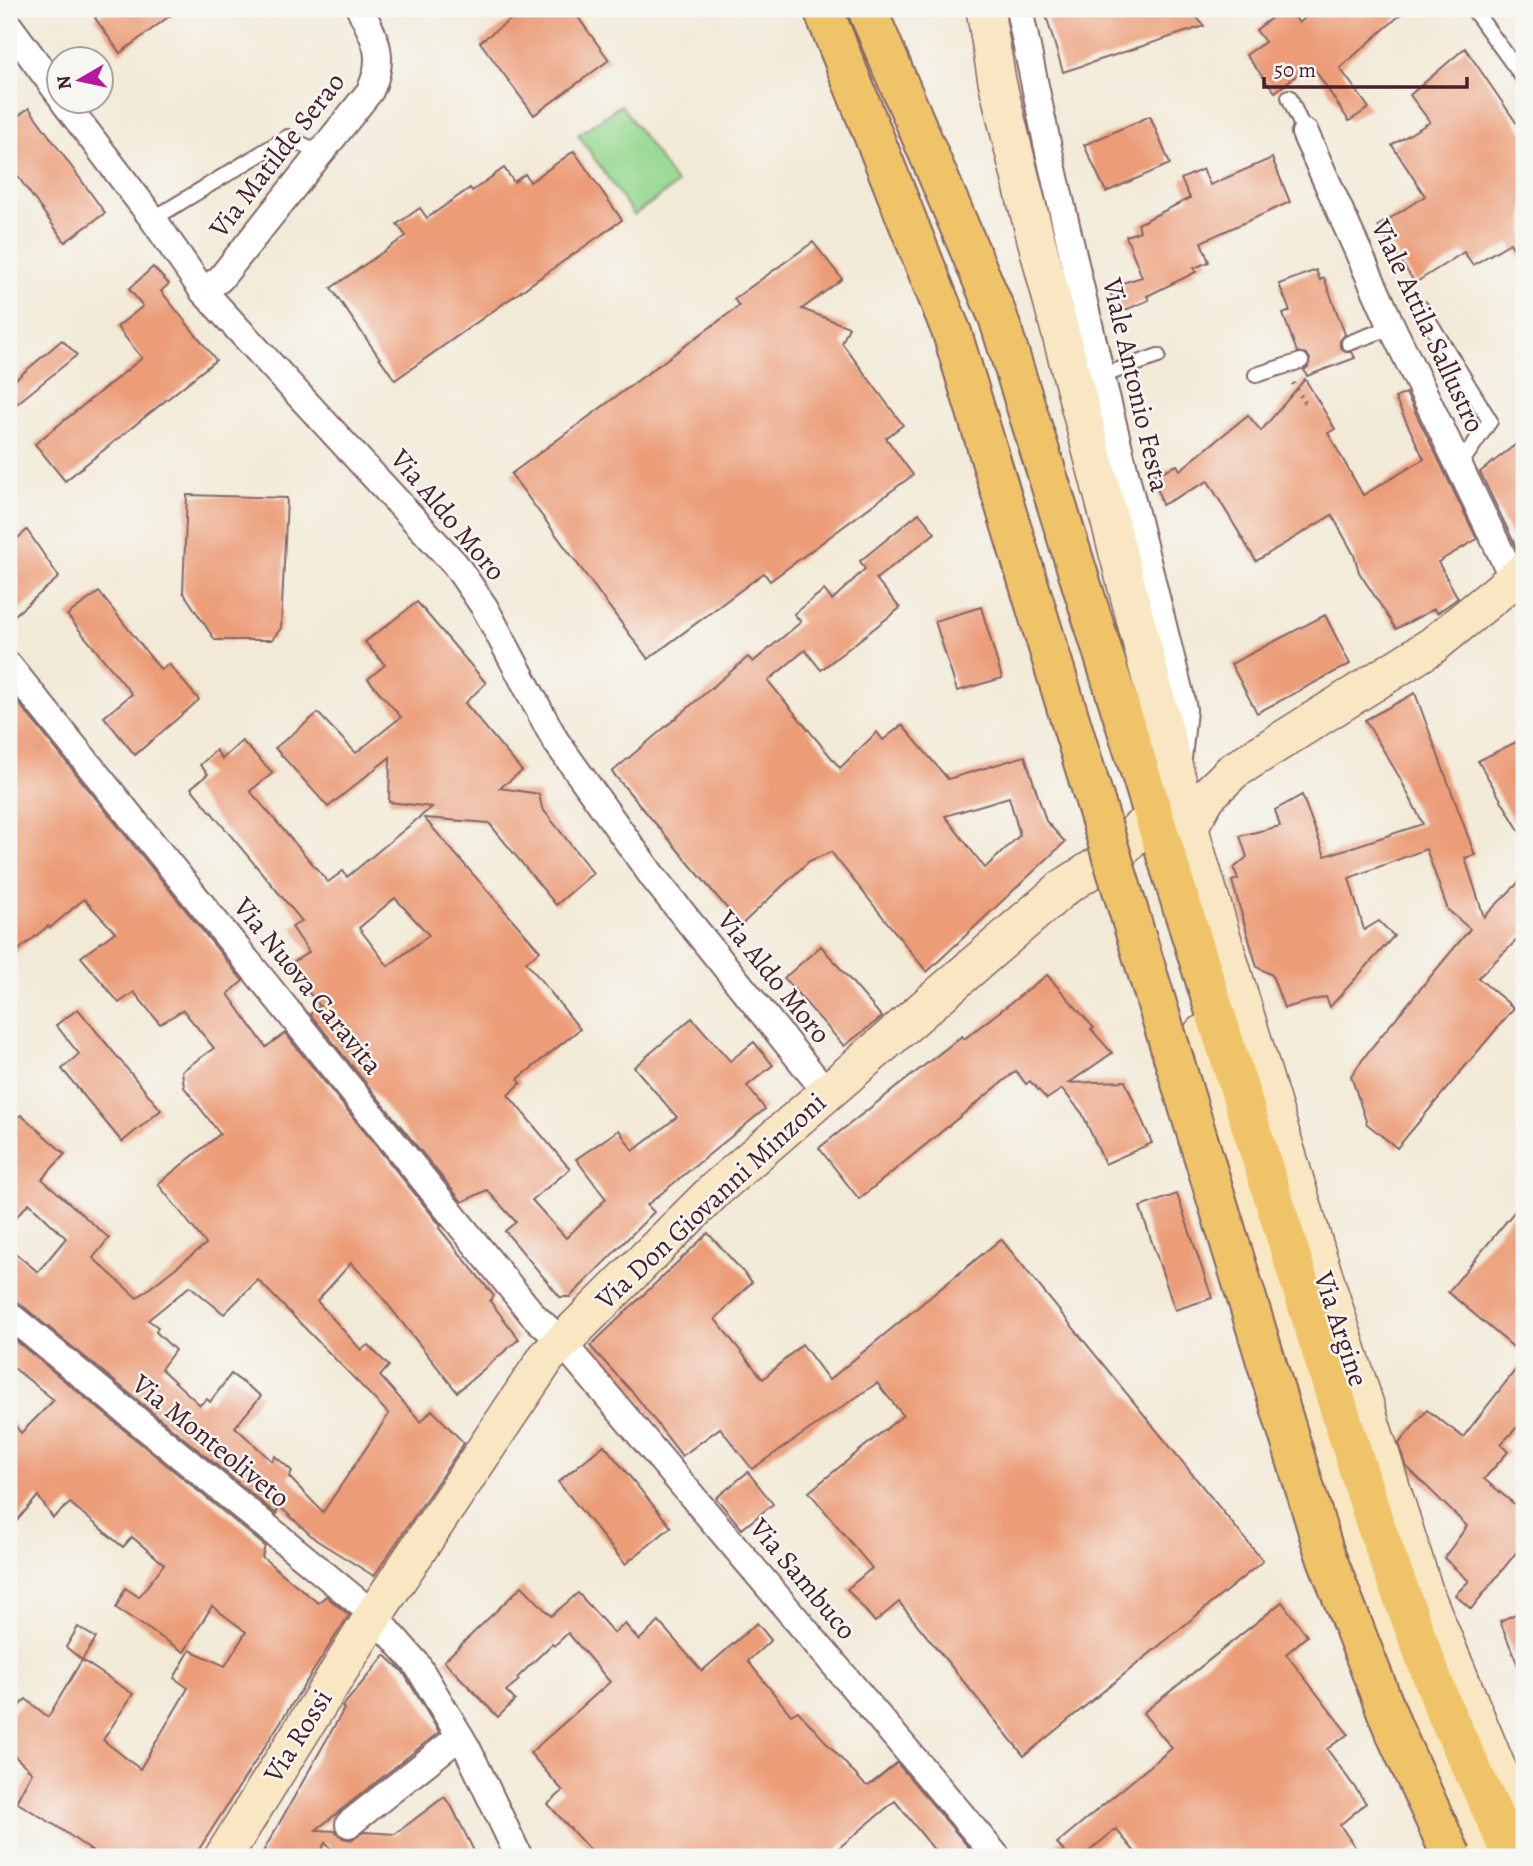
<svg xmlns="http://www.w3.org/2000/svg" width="1533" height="1866" viewBox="0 0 1533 1866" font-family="Alegreya,serif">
<rect width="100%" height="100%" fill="#f6f6f2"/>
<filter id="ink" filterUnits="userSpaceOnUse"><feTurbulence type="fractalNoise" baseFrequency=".0143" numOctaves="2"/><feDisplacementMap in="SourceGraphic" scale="14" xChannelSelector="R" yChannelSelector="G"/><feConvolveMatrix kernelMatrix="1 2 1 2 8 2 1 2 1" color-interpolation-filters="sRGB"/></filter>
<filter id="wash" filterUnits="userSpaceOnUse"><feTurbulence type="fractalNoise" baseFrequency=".00686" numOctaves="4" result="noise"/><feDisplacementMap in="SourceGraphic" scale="28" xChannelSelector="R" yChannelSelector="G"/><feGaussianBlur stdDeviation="1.57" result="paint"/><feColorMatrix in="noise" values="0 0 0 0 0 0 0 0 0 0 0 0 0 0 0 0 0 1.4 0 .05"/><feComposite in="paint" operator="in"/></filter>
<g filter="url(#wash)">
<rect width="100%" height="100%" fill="#f2ead7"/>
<!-- green -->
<polygon fill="#96d991" stroke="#707c5e" stroke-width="2" points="621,105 677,184 634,215 578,135"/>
<g id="blocks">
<!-- building -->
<g fill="#ec9c77" fill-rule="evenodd">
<polygon points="108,9 179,9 120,53 95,18"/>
<polygon points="525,9 572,9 609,60 534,115 480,42"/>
<polygon points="1057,9 1190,9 1204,26 1063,72 1045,12"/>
<polygon points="1283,9 1289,9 1299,23 1316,9 1407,9 1340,68 1369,108 1349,121 1311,64 1275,92 1246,55 1265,42 1256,30"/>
<polygon points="1465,48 1524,134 1524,266 1510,243 1473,265 1464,252 1415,283 1378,226 1425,196 1392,145 1430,122 1410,95"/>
<polygon points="29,108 105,213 65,242 9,164 9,123"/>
<polygon points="1150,116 1170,164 1106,192 1084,145"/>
<polygon points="574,151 622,220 395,380 331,288 406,236 397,224 420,208 427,218 470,188 472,191 504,168 514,182 525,174 530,182"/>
<polygon points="1272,158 1290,202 1201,242 1209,262 1194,268 1196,272 1147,296 1149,300 1116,314 1109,287 1142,277 1126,236 1140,231 1138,224 1190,198 1181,179 1203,169 1210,185"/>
<polygon points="813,242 842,279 802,309 849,327 842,343 903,425 886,438 913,475 770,581 764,573 648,659 511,474 739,306 734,299"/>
<polygon points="153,267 169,284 161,291 216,360 65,481 35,444 142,358 117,327 143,306 129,289"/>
<polygon points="1316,270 1320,280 1324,278 1345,334 1340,341 1340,347 1347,352 1352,352 1355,358 1307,376 1304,370 1308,367 1310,359 1307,354 1297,352 1283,314 1290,311 1279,284"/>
<polygon points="62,340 77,355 14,406 9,401 9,385"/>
<polygon points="1305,379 1335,429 1328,433 1363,495 1424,459 1395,398 1406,393 1477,539 1438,562 1458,598 1437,613 1434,609 1396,629 1359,572 1354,555 1332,515 1256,561 1208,481 1162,505 1154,475 1177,465 1180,470 1248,415 1261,431"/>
<polygon points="1524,438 1524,551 1518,551 1480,472"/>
<polygon points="187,495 287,498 281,628 272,640 215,640 183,592"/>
<path d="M919 513 935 533 876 579 900 608 821 670 805 650 768 681 840 768 877 732 883 740 902 725 948 779 1025 756 1046 821 1065 842 927 972 831 852 809 861 741 925 612 772 748 657 753 662 801 622 794 614 824 590 832 600 865 569 860 561ZM1009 797 1020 835 985 868 945 816Z"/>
<polygon points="27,530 59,577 9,620 9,546"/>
<polygon points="99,592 161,670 169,664 199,700 135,755 104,717 132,694 67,615"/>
<path d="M417 602 486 683 465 703 522 771 500 788 539 794 542 808 593 873 556 905 489 823 424 818 540 951 526 962 580 1029 518 1079 521 1083 508 1095 570 1169 532 1200 566 1238 606 1199 576 1159 619 1130 633 1151 677 1117 634 1067 692 1018 730 1061 754 1042 773 1065 747 1086 765 1109 647 1205 654 1212 570 1297H560L505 1231 516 1222 487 1190 462 1202 310 1014 320 1006 287 966 309 952 292 927 302 921 191 788 208 774 200 765 216 750 222 759 242 741 273 773 250 791 328 882 343 871 347 877 432 807 389 802 390 757 328 807 275 748 318 713 356 753 401 717 368 679 385 665 365 642ZM395 898 429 935 388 966 359 928Z"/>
<polygon points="981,607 1002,678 957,691 935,621"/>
<polygon points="1325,615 1350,664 1257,713 1231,664"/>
<path d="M9 691 243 981 228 994 266 1047 285 1033 441 1226 439 1228 494 1296 490 1301 519 1339 457 1392 374 1287 351 1263 317 1301 361 1350 368 1345 389 1366 380 1376 421 1422 432 1410 464 1443 374 1576 316 1540 279 1506 276 1514 19 1303 9 1300V1248L38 1272 66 1238 29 1203 9 1225V1122L21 1115 65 1154 42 1179 109 1238 93 1258 137 1298 206 1244 158 1184 220 1134 184 1087 182 1071 214 1048 183 1010 160 1024 134 992 119 1003 81 957 115 932 84 899 50 928 48 926 9 958ZM258 1280 389 1414 323 1512 289 1477 292 1471 275 1456 272 1461 235 1427 261 1396 231 1374 210 1402 207 1399 200 1405 161 1369 175 1350 156 1332 158 1327 148 1320 190 1286 224 1314Z"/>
<polygon points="1415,693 1475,855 1465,858 1484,917 1524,877 1524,933 1478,978 1514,1008 1397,1148 1367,1124 1351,1076 1371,1048 1470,929 1448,910 1426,849 1349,878 1364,930 1379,921 1394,936 1330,1007 1326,997 1284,1008 1272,975 1257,967 1232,881 1238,879 1234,868 1247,857 1240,836 1280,826 1275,810 1302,795 1325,856 1423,824 1400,778 1365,720"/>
<polygon points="1524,738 1524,839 1478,761"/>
<polygon points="821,946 882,1017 844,1046 784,978"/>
<polygon points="1047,975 1094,1028 1091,1029 1112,1053 1069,1083 1125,1081 1152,1143 1105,1164 1082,1113 1062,1089 1047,1099 1030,1081 1026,1084 1016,1071 859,1199 819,1148 962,1036 964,1039"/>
<polygon points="78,1009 161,1110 122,1142 62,1069 79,1054 56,1025"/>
<polygon points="1177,1194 1212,1298 1175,1310 1140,1207"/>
<polygon points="1524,1200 1524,1356 1448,1292"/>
<polygon points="708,1233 752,1282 715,1319 763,1379 802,1344 829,1380 1001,1239 1263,1561 1024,1756 899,1602 875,1622 847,1589 872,1568 809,1492 903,1415 877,1383 752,1469 720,1428 682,1456 635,1395 590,1346"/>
<polygon points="9,1335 265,1546 262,1557 318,1603 326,1596 349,1615 194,1857 100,1857 58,1827 16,1802 32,1772 9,1751 9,1716 26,1699 48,1717 82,1660 133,1694 103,1740 140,1769 188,1688 174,1678 190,1650 225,1666 246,1632 212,1606 184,1652 116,1608 125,1588 139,1597 164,1564 132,1537 123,1547 70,1503 53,1518 38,1496 9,1530 9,1418 21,1433 54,1400 9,1364"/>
<polygon points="1524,1359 1524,1420 1501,1444 1508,1452 1484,1479 1524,1512 1524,1543 1471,1609 1455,1595 1469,1581 1444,1558 1467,1526 1406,1466 1399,1443 1427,1410 1463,1437"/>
<polygon points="604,1445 671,1527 625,1564 558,1482"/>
<polygon points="748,1472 773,1504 742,1529 716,1498"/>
<polygon points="522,1586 551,1616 578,1593 614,1633 625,1624 639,1640 659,1622 702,1671 757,1623 771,1640 748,1661 791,1715 798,1711 864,1784 868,1786 897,1763 977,1857 940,1857 895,1801 828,1857 596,1857 548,1804 563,1791 530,1753 610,1682 568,1633 554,1646 552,1644 517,1678 519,1680 506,1691 515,1700 498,1717 444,1661"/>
<polygon points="1282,1602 1307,1636 1286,1654 1348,1734 1327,1749 1366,1803 1340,1825 1355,1847 1341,1857 1139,1857 1116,1829 1082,1857 1069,1857 1057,1843 1172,1748 1143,1713"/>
<polygon points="1524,1610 1524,1677 1523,1678 1500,1621"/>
<polygon points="78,1627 96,1638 82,1660 66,1647"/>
<polygon points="385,1655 403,1672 439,1732 316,1830 335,1831 343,1838 351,1840 364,1832 395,1834 444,1797 452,1807 477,1857 339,1857 325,1843 317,1857 260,1857 344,1709 342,1707"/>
</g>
</g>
</g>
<g filter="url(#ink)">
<use href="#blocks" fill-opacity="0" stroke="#856667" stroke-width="2"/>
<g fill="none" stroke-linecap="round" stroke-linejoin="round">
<!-- lane casing -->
<g stroke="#856667" stroke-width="18">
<g id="lane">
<polyline points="1473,9 1524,79"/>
<polyline points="1289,97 1305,133"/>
<polyline points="153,219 288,137 321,154"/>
<polyline points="1421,308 1490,421 1459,466"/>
<polyline points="1349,343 1392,327"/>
<polyline points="1256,375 1301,361"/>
<polyline points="1101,376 1158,356"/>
</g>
</g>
<!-- street casing -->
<g stroke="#856667" stroke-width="30">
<g id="street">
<polyline points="1019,9 1047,143 1101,376 1180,694 1183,710 1178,758"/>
<polyline points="9,26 60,95"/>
<polyline points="64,102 153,219 203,291 455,564 485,608 555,740 653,877 827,1093"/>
<polyline points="1305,133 1392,327 1514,580"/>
<path d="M203 291 220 279 370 91C386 57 376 40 360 9"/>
<polyline points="9,666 533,1315 561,1341 997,1857"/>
<polyline points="9,1315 374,1615 416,1663 467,1748 519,1857"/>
<polyline points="349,1824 460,1736"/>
</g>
</g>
<!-- secondary casing -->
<g stroke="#856667" stroke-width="40">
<g id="secondary">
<polyline points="985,9 997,81 1025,197 1194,844 1318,1257 1425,1594 1497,1768 1524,1821"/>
<polyline points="1189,827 1207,796 1233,771 1432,646 1524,571"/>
<polyline points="1202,1034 1355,1529 1421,1716 1491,1857"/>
<polyline points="223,1857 374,1615 547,1357 716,1189 1063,888 1119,852 1139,829"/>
</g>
</g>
<!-- highway casing -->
<g stroke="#856667" stroke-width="42">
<polyline id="highway" points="867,9 998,317 1375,1524 1443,1707 1513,1857"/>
</g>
<!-- path -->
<polyline stroke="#856667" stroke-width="4.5" stroke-dasharray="2 5" stroke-linecap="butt" points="1293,383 1307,406"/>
<!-- lane -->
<use href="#lane" stroke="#fff" stroke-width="14"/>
<!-- street -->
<use href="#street" stroke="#fff" stroke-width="26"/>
<!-- secondary -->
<use href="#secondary" stroke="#f9e7c3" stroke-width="37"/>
<!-- highway -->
<use href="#highway" stroke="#efc469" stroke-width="38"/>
<!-- highway-bridge casing -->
<g stroke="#856667" stroke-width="42" stroke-linecap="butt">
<polyline id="highway-bridge" points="823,9 952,333 1324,1551 1393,1728 1452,1857"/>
</g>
<!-- highway-bridge -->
<use href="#highway-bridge" stroke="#efc469" stroke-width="38"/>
</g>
</g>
<g text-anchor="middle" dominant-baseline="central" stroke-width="5" stroke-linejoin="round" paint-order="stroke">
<!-- street labels -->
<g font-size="28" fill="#4a1f2b" stroke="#f6f6f2">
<text transform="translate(277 155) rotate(-52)">Via Matilde Serao</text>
<text transform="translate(1428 326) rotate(65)">Viale Attila Sallustro</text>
<text transform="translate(1136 385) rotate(77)">Viale Antonio Festa</text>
<text transform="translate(448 515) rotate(50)">Via Aldo Moro</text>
<text transform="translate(774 977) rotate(51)">Via Aldo Moro</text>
<text transform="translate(308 986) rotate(51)">Via Nuova Caravita</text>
<text transform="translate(711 1201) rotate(-43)">Via Don Giovanni Minzoni</text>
<text transform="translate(1341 1329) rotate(72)">Via Argine</text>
<text transform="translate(211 1441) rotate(39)">Via Monteoliveto</text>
<text transform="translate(803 1579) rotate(50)">Via Sambuco</text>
<text transform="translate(298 1736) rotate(-58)">Via Rossi</text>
</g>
</g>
<!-- margin -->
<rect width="1533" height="1866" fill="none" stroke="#f6f6f2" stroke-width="35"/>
<!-- north arrow -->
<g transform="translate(80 80) rotate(261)"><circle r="33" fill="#f6f6f2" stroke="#b1a0a2" stroke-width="2"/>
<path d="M0-5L12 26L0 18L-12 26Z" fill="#b5179e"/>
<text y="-10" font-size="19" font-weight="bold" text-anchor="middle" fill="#4a1f2b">N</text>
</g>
<!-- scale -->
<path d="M1264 77v10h203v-10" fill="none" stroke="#4a1f2b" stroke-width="3.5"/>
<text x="1274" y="77" font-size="21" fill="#4a1f2b" stroke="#f6f6f2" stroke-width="5" paint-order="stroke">50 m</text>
</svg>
